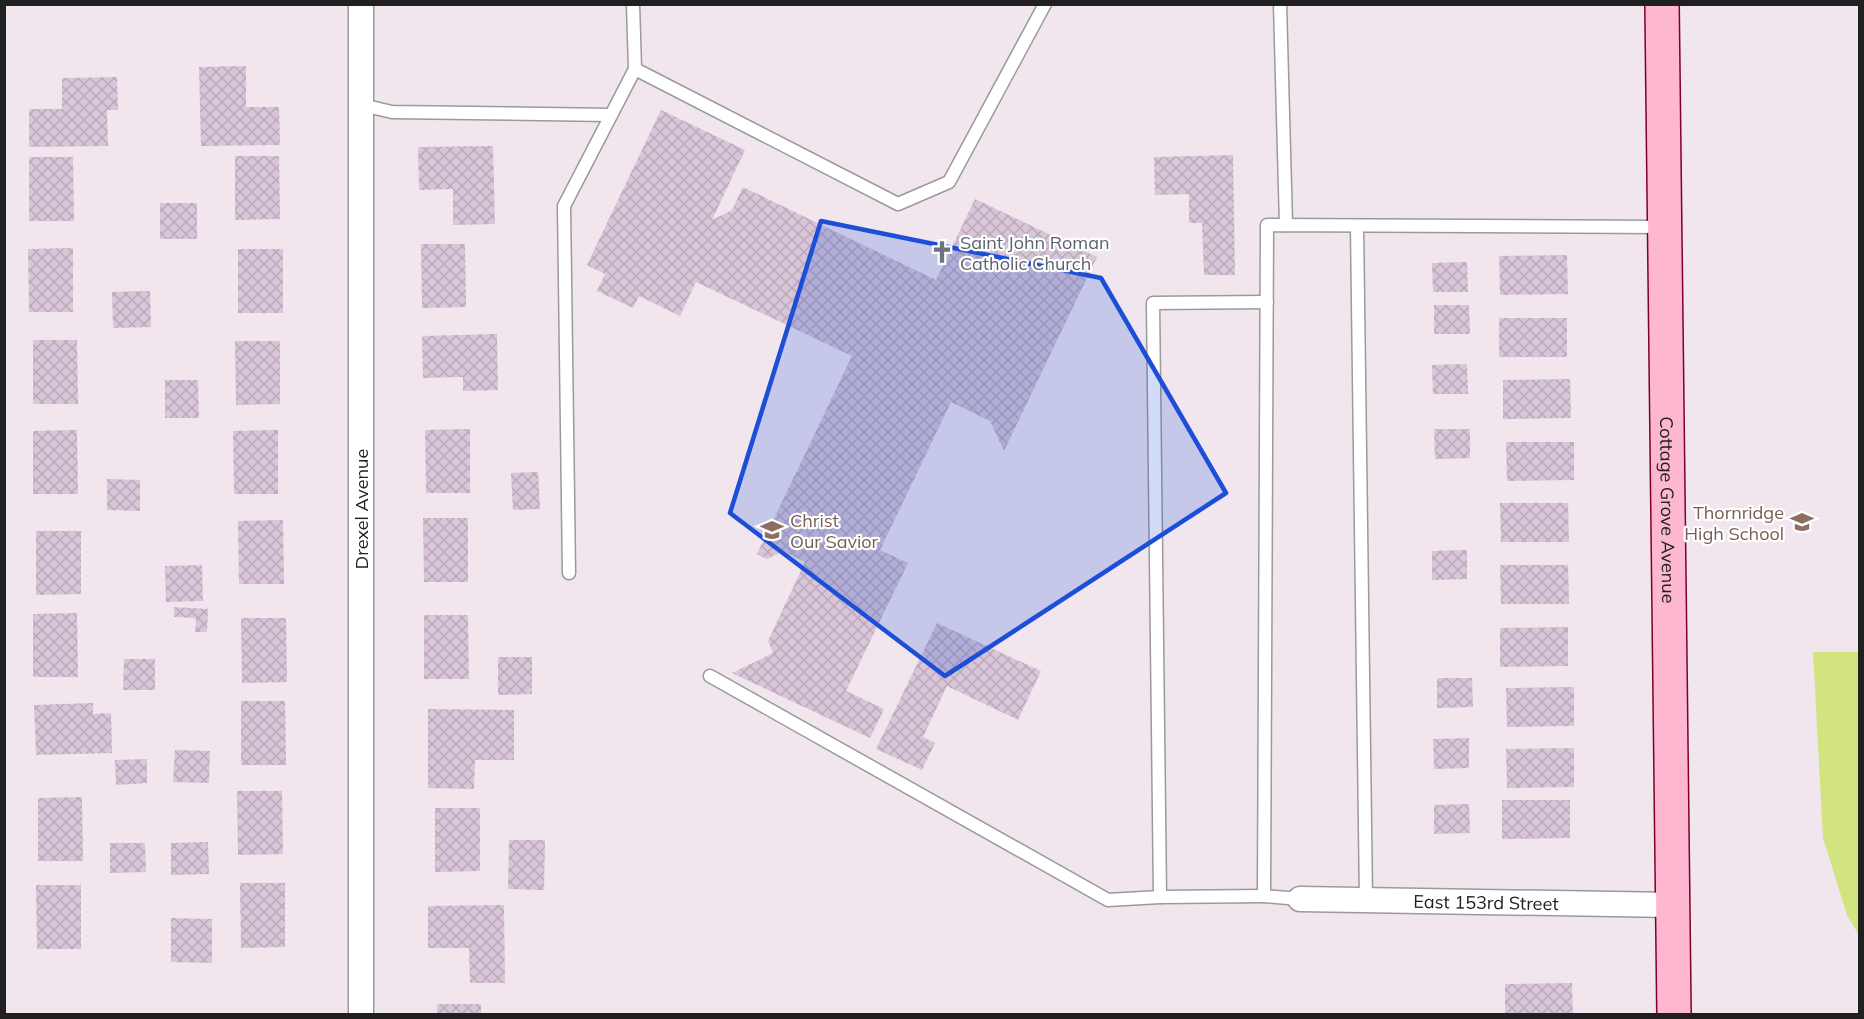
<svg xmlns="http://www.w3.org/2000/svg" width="1864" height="1019" viewBox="0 0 1864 1019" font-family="Mulish,sans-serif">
<defs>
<pattern id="building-cross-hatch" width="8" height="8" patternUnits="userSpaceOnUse" patternTransform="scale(1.5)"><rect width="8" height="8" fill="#d8c5d8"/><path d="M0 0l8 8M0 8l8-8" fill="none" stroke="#b9a9b9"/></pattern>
</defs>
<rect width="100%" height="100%" fill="#f1e6ee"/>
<!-- pitch -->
<polygon fill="#d1e47f" points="1813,652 1859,652 1859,935 1847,915 1823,838"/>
<!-- building -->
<g fill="url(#building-cross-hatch)">
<polygon points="246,66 246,107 279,107 280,145 201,146 199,67"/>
<polygon points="117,77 118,110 107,110 108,146 29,147 29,109 62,109 62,78"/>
<polygon points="661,110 745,150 712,220 732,210 743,187 936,280 975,199 1097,257 1004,451 990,421 951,402 880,550 908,563 846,691 884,709 870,738 732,673 773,653 768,641 805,562 783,551 767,559 757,554 852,356 696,282 680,316 639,296 633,308 597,291 605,274 587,265"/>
<polygon points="493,146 495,224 453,225 453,189 419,190 418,147"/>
<polygon points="1233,155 1235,275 1204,275 1202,223 1189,223 1189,194 1155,195 1154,157"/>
<polygon points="235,156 279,156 280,219 235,220"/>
<polygon points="29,157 73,157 74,221 29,221"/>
<rect x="160" y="203" width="37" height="36"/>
<polygon points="421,244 465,244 466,307 422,308"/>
<polygon points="73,248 73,312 29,312 28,249"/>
<rect x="238" y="249" width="45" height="64"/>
<polygon points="1567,255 1568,294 1500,295 1499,256"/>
<polygon points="1467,262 1468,292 1433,292 1432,263"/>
<polygon points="150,291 151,327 113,328 112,292"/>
<polygon points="1434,305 1469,305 1470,334 1434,334"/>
<rect x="1499" y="318" width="68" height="39"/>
<polygon points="497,334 498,390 463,391 463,377 423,378 422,336"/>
<polygon points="33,340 77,340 78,404 33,404"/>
<polygon points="235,341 280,341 280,404 236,405"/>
<polygon points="1467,364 1468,394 1433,394 1432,365"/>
<polygon points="1570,379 1571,418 1503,419 1503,380"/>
<polygon points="165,380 198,380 199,418 165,418"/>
<polygon points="470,429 470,493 426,493 425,430"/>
<polygon points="1434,429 1470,429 1470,458 1435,459"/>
<polygon points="77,430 78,494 33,494 33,431"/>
<polygon points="278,430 278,494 234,494 233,431"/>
<polygon points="1506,442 1574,442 1574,480 1507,481"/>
<polygon points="538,472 540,509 513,510 511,473"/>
<polygon points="107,479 140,480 140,511 107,510"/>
<polygon points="1500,503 1568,503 1569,542 1501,542"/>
<polygon points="423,518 468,518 468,582 424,582"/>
<polygon points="283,520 284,584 239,584 238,521"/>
<polygon points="36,531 81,531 81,594 36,595"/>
<polygon points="1467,550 1467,579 1432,580 1432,551"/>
<polygon points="202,565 203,601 166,602 165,566"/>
<polygon points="1500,565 1568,565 1569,604 1501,604"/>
<polygon points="174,607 208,609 207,632 195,632 196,618 174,617"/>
<polygon points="77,613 78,677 33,677 33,614"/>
<polygon points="424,615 468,615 469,679 424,679"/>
<polygon points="241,618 286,618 287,682 242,683"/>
<polygon points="937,623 1041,671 1018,720 947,686 923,737 935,743 922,770 876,749"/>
<polygon points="1568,627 1568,666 1500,667 1500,628"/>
<polygon points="498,657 532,657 532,694 498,695"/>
<polygon points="124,659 155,659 155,690 123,690"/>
<polygon points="1437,678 1472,678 1473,707 1437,708"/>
<polygon points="1574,687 1574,726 1507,727 1506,688"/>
<polygon points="241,701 285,701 286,765 241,765"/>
<polygon points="93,703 93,714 111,713 112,753 36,755 34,705"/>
<polygon points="428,709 514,710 514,760 475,760 474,789 428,788"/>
<polygon points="1469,738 1469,768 1434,769 1433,739"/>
<polygon points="1574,748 1574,787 1507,788 1506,749"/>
<polygon points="175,750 210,751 209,783 173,782"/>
<polygon points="147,759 147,783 116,785 115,760"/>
<polygon points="237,791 282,791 283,854 238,855"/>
<polygon points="82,797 83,861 38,861 38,798"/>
<polygon points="1502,800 1570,800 1570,838 1502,839"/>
<polygon points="1469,804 1470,833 1434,834 1434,805"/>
<polygon points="435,808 480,808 480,871 435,872"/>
<polygon points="509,840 545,840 544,890 508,889"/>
<polygon points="208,842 209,874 171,875 171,843"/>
<polygon points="110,843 145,843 146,872 110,873"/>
<polygon points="240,883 285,883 285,947 241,948"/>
<polygon points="36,885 81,885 81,949 37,949"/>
<polygon points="504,905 505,983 470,983 469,948 428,948 428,906"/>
<polygon points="171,918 212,919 212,963 171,962"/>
<polygon points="1572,983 1573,1014 1505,1014 1505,984"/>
<rect x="437" y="1004" width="44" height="10"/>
</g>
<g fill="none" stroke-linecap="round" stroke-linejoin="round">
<!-- service casing -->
<g stroke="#9a9a9a" stroke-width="15">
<g id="service">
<polyline points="633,4 635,69 898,204 949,182 1045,4"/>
<polyline points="1280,4 1286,225"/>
<polyline points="362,105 392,112 611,115"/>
<polyline points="1357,226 1366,900"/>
<polyline points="569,573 564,206 635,69"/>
<polyline points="710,676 1108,900 1160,897"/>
<polyline points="1264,896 1160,897 1153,303 1267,302"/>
<polyline points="1300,899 1264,896 1267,225 1662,227"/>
</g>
</g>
<!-- minor casing -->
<g stroke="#9a9a9a" stroke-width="27">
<g id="minor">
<polyline points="361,4 361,1014"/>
<path id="s1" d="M1300 899 1673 905"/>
</g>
</g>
<!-- secondary casing -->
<g stroke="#7e0027" stroke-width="36">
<g id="secondary">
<path id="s2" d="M1662 4 1674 1014"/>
</g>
</g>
<!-- service -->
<use href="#service" stroke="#fff" stroke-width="12"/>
<!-- minor -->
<use href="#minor" stroke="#fff" stroke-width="24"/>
<!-- secondary -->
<use href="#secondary" stroke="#fdb7d1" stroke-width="33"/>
</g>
<!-- marked area -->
<path fill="#1d4ed8" fill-opacity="0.2" stroke="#1d4ed8" stroke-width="4.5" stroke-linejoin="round" d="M821 221 1101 278 1226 493 945 676 730 513Z"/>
<!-- icons -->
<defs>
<g id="church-bare" transform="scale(1.8)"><path d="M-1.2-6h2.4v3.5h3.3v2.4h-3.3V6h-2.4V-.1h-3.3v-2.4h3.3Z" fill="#6b7280" stroke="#fff" stroke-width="2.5" paint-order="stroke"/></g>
<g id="school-bare" transform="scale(1.8)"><path d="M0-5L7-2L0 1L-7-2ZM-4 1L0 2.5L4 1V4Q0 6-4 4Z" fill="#8d6e63" stroke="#fff" stroke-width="2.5" paint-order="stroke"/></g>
</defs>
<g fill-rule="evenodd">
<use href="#church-bare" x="942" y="252"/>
<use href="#school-bare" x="1802" y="522"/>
<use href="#school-bare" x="772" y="530"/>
</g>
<g text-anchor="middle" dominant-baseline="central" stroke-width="4.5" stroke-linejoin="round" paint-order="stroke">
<!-- worship labels -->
<g font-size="18" fill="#5b616d" stroke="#fff" text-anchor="start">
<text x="960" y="242">Saint John Roman<tspan x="960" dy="21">Catholic Church</tspan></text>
</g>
<!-- street labels -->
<g font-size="18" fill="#202020" stroke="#fff">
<text transform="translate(361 509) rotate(-90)">Drexel Avenue</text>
<text stroke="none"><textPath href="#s2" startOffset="506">Cottage Grove Avenue</textPath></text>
<text stroke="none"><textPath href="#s1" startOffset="186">East 153rd Street</textPath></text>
</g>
<!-- education labels -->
<g font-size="18" fill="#785e54" stroke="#fff" text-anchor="end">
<text x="1784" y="512">Thornridge<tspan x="1784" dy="21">High School</tspan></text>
<text x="790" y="520" text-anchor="start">Christ<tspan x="790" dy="21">Our Savior</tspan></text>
</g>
</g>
<!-- border -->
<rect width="1864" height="1019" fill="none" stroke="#202020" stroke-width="12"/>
</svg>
